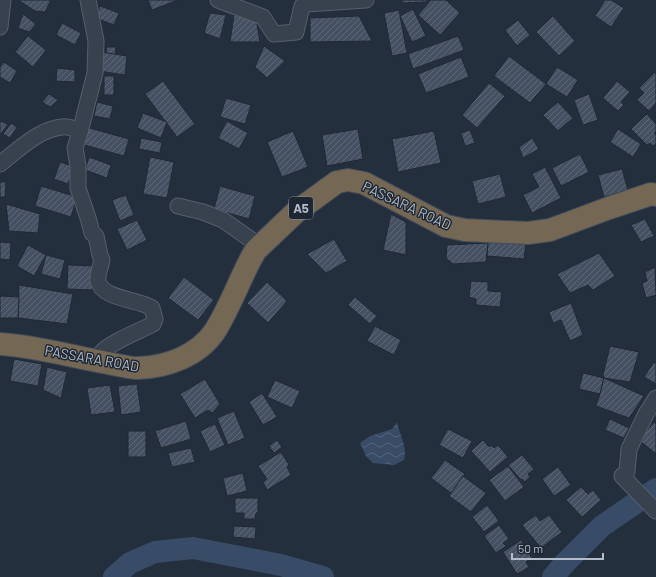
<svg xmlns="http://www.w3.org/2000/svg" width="656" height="577" viewBox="0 0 656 577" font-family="Barlow,sans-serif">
<defs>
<pattern id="water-waves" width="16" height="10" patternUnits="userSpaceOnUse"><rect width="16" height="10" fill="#394c67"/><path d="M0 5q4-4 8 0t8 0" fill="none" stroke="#53647b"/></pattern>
<pattern id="building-hatch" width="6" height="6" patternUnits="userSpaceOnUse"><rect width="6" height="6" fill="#455162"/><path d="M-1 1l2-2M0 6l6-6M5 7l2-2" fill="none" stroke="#5d6877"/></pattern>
</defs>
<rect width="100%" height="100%" fill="#242f3e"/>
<!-- water -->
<path fill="url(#water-waves)" d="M397 422C399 434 408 447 404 460L394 465 373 463 366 456 360 443 370 436 392 429Z"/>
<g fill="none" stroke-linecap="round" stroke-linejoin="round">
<!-- river -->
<g stroke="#394c67" stroke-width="22">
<polyline points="114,577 130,563 155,552 193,548 281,565 323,577"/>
<polyline points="553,577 565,563 602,526 656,489"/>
</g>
</g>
<!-- building -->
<g fill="url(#building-hatch)" stroke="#1f2835">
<polygon points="18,0 51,0 45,12 35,11"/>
<polygon points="148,0 178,0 152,10"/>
<polygon points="402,0 427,0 427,2 402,3"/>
<polygon points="431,0 446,0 460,13 440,35 418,15"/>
<polygon points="605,0 611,0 624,8 611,27 595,16"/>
<polygon points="100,6 119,13 114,25 96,18"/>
<polygon points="413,9 426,36 412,42 400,16"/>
<polygon points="399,10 407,53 392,56 384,13"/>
<polygon points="210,13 226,15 220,39 204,33"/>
<polygon points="23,14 36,24 29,32 18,28"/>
<polygon points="234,15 256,19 260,42 230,42"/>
<polygon points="359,16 372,41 310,42 310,18"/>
<polygon points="553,16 575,41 559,56 536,32"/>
<polygon points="518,20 530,35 517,46 505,30"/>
<polygon points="62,23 81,33 75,45 56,35"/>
<polygon points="28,36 46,50 33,67 15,52"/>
<polygon points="458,36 464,50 413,69 408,54"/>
<polygon points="264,46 285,61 267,78 255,67"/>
<polygon points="107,47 116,47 115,59 105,57"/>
<polygon points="101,52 127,56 125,75 99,71"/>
<polygon points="509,56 546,84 530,103 494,76"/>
<polygon points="461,57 469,77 426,93 418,74"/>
<polygon points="4,62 17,71 10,83 0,77 0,67"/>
<polygon points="557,67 578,80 567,97 546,84"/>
<polygon points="57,68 75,70 75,82 56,81"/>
<polygon points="655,72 656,73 656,103 649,111 637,100 644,93 639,88"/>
<rect x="104" y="76" width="10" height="19"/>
<polygon points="163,81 195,124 177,137 145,94"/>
<polygon points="617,81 630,92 621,102 624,105 618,111 603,98"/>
<polygon points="489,83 505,96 477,128 462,115"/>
<polygon points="49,94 58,100 50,107 42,102"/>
<polygon points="589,94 598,120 583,125 574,100"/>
<polygon points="226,98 251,105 245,124 220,117"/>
<polygon points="97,102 113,106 110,119 94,116"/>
<polygon points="558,102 573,118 558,131 543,115"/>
<polygon points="143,113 167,122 161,138 137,128"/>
<polygon points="647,114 656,124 656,131 654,133 656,135 656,143 653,146 650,143 647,145 631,129"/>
<polygon points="0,121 8,124 0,135"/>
<polygon points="227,121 248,133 239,149 218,138"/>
<polygon points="11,123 17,127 10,138 3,134"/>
<polygon points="86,127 129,139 124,156 81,144"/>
<polygon points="358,129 363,159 327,166 322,135"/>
<polygon points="618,129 641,144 633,157 610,142"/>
<polygon points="470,130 475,143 465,146 461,133"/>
<polygon points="293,131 308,167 282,177 267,142"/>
<polygon points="434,131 441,163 398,172 392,139"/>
<polygon points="141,138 162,142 160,153 139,149"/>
<polygon points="532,138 539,149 523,158 519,147"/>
<polygon points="580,154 589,172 561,186 552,168"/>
<polygon points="89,157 111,165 107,178 85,170"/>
<polygon points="150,157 174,162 167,198 143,194"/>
<polygon points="60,162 75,167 68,184 54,179"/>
<polygon points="545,167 561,198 532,213 523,195 539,187 532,174"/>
<polygon points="622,169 628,190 604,197 598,175"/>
<polygon points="500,174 506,197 478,204 472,181"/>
<polygon points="0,182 6,182 5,197 0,197"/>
<polygon points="41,186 77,197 71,217 35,206"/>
<polygon points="220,186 255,196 249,219 214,209"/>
<polygon points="126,195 134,215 120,221 112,200"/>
<polygon points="6,204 40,214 38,233 9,231"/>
<polygon points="391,214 406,222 406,255 383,250"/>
<polygon points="645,219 654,236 641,242 631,225"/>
<polygon points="137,220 147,240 127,250 117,229"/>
<polygon points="334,239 347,261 326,273 307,254"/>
<polygon points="488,241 526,244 524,259 487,256"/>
<polygon points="0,242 11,243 10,260 0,259"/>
<polygon points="488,243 486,262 453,264 446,258 447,245"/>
<polygon points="28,245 46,255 34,276 17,266"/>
<polygon points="599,253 615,276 593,290 588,285 570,293 557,274"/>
<polygon points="46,255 65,260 60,279 41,274"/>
<polygon points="68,265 93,266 92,290 67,289"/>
<polygon points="655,267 656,295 646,298 642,283 647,281 645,272"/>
<polygon points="184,277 214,300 198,320 168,298"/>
<polygon points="471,281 488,282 488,291 502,292 500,307 476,305 476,299 469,297"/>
<polygon points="267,282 287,301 268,323 247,303"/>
<polygon points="19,285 73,294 67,324 18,318"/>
<polygon points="0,296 19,297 18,318 0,318"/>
<polygon points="355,297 377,316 370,324 348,305"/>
<polygon points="571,303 583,335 570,341 561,320 553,323 549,312"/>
<polygon points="375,326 401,340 394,355 367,341"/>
<polygon points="610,346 639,352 630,382 604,378 603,375"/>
<polygon points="14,359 42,364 38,386 10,381"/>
<polygon points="654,362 656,363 656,384 644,377"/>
<polygon points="47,367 67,372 61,398 43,390"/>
<polygon points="583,373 604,378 600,394 579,389"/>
<polygon points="604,378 644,396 629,418 596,406 600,394"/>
<polygon points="205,379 220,404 212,413 208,410 195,418 180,394"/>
<polygon points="275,380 300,391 292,408 267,397"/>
<polygon points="137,384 141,412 121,415 118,386"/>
<polygon points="110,385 115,412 91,415 87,388"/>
<polygon points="262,393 277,417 263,425 249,402"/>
<polygon points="234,411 245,438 228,445 217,418"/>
<polygon points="610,419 629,428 624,438 605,430"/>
<polygon points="186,421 191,439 161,448 155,431"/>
<polygon points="654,422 656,424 656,454 639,440"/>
<polygon points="215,424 225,445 210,452 200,431"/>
<polygon points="448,429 472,441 463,458 439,445"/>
<rect x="128" y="431" width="18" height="26"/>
<polygon points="277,440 282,447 274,453 269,446"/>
<polygon points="483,440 489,447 491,445 494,448 498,445 508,457 490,472 471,451"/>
<polygon points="191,448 195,462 172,467 168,453"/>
<polygon points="281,452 289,465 287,467 291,475 267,490 263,482 267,479 258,466"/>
<polygon points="522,455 534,469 528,474 530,477 525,482 522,479 521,480 508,465"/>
<polygon points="445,460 465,474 451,493 431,478"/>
<polygon points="508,466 524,487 505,501 489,480"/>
<polygon points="558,467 571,485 554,496 542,479"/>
<polygon points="243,473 247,491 227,496 223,478"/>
<polygon points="463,476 486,493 471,512 449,496"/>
<polygon points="581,487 588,494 593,490 601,500 582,517 566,500"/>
<polygon points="235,498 258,498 258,513 256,513 255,519 244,519 244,513 235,513"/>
<polygon points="487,505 499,521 484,532 472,517"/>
<polygon points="536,515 540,521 549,515 562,532 541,548 522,525"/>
<polygon points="499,525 509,539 503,543 506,546 496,553 484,536"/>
<polygon points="234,526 256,527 255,539 233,537"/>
<polygon points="521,540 532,558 526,562 529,567 517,574 503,552"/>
</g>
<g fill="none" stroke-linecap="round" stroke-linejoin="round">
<!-- minor casing -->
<g stroke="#565f6c" stroke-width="17">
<g id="minor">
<path d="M88 0 96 41 95 73 80 132 75 148 78 166V188L89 221 92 233 96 236 100 255 102 260C101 266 97 275 98 281 102 299 138 299 152 308L155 319 153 324 149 326C137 332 109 343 101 353 99 356 100 359 100 362"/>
<polyline points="218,0 263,17 274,34 296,32 302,6 306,4 366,0"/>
<polyline points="0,27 3,0"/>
<path d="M0 164C18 150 39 129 62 127 69 126 75 129 80 132"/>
<polyline points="178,206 203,212 223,220 260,246"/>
<polyline points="656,398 646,414 629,449 627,472 622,476 656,511"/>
</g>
</g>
<!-- highway casing -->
<g stroke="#434c59" stroke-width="24">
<path id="highway" d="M0 344C37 346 72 357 108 363 118 365 128 368 138 368 167 367 198 356 215 331 225 315 233 297 241 279 246 269 250 259 256 250L297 211 337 182 348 180 364 183 446 226 465 230 528 233 550 230 609 208 651 194 656 195"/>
</g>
<!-- minor -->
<use href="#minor" stroke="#38414e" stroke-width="15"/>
<!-- highway -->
<use href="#highway" stroke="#746855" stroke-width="22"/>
</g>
<g text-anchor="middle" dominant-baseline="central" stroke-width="3" stroke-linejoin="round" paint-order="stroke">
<!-- shield labels -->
<rect fill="#1d2633" stroke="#878f9c" stroke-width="1" x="289" y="197" width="24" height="22" rx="3"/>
<g font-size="13" font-weight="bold" fill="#b4bcc9">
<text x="301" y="208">A5</text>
</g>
<!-- street labels -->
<g font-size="14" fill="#b4bcc9" stroke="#1d2633">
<text transform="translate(407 205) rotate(25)">PASSARA ROAD</text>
<text transform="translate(92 358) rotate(10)">PASSARA ROAD</text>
</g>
</g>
<!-- scale -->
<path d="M512 553v6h91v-6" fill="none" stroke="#b4bcc9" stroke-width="2"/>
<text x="518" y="553" font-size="12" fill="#b4bcc9" stroke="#1d2633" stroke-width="3" paint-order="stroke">50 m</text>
</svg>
